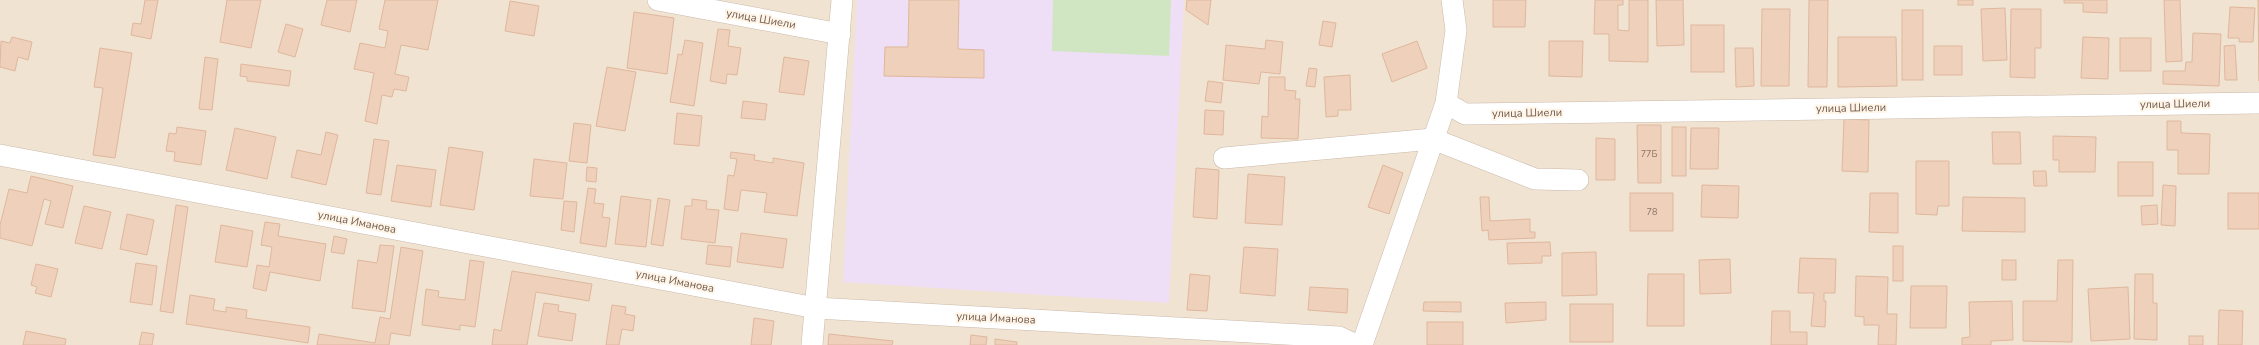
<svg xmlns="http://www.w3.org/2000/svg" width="2259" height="345" viewBox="0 0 2259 345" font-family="'Nunito Sans',sans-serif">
<rect width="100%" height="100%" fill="#faf1e2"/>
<!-- residential -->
<rect fill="#f1e3d1" x="0" y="0" width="2259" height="345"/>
<!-- education -->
<polygon fill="#eedff6" points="857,0 1184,0 1169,303 843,282"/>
<!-- green -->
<polygon fill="#d0e6c2" points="1053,0 1171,0 1169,56 1052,51"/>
<!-- building -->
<g fill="#eed0bb" stroke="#dfb79d">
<polygon points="145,0 158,0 151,39 131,35 133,23 141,24"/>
<polygon points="227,0 261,0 251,48 220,42"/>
<polygon points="327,0 357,0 350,32 321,25"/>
<polygon points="385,0 438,0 428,50 401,45 395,74 409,77 406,91 394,89 392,97 382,95 377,124 365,121 374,73 354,69 360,43 385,48 388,31 379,29"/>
<polygon points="909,0 959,0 958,49 984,50 984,78 884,76 885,47 908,47"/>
<polygon points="1187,0 1211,0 1208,25 1186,10"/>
<polygon points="1493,0 1526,0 1525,27 1493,27"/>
<polygon points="1595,0 1623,0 1623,5 1618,5 1618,30 1629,31 1629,0 1648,0 1648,62 1609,61 1609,34 1594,34"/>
<polygon points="1656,0 1683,0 1684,45 1657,46"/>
<polygon points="1809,0 1828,0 1827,87 1808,87"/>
<rect x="1958" y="0" width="15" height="5"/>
<polygon points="2064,0 2107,0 2107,13 2083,12 2083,3 2064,3"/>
<polygon points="2164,0 2180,0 2182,61 2166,62"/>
<polygon points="2258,0 2259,0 2259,81"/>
<polygon points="510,1 539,6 534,36 505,31"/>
<polygon points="2230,7 2255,8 2253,42 2239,42 2239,38 2228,38"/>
<polygon points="2005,8 2007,60 1983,61 1981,9"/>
<polygon points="1762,9 1790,9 1789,86 1761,86"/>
<polygon points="2011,9 2041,9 2041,48 2035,48 2035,78 2010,77"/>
<rect x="1902" y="10" width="21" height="70"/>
<polygon points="634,12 674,18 667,74 627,68"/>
<polygon points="1323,21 1336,23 1332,47 1319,45"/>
<polygon points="286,24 303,29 295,57 278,52"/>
<rect x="1691" y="25" width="33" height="47"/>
<polygon points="718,29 730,30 728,46 741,48 737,75 727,74 726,84 710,81"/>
<polygon points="2193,33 2221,34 2219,86 2163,84 2163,71 2185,71 2186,62 2192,62"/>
<polygon points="12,37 32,42 28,60 18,57 15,71 0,67 1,41 10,43"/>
<polygon points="1838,37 1896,37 1897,86 1838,87"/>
<polygon points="2083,37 2109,38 2108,79 2081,78"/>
<rect x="2120" y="38" width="31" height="33"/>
<polygon points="685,40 703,43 694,106 670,102 678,54 682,55"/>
<polygon points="1266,40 1283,42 1280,74 1261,72 1259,84 1223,80 1226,45 1265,49"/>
<polygon points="1417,41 1427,68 1392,82 1382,54"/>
<polygon points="1549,41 1583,41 1582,77 1549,76"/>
<polygon points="2235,45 2237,80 2225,80 2224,46"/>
<rect x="1934" y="46" width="28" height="29"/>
<polygon points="100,48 132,53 115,158 93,155 103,88 94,87"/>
<polygon points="1735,48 1753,48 1754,86 1736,87"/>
<polygon points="205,57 218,59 212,110 199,109"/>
<polygon points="784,57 809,61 804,95 779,92"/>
<polygon points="241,64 291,71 289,86 247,81 247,77 240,76"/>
<polygon points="607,67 636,72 625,131 596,126"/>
<polygon points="1309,68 1317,69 1315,87 1306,86"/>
<polygon points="1350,75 1351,110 1338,110 1338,116 1326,117 1324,77"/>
<polygon points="1269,77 1285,77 1285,90 1296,91 1295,99 1300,99 1298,139 1261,138 1262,116 1268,117"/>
<polygon points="1208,81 1223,83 1221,103 1205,101"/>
<polygon points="743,101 767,104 765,120 741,118"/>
<polygon points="1205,110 1224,111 1223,135 1204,134"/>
<polygon points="677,113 702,116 699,146 674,144"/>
<polygon points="1844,119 1869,120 1868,172 1842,171"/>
<polygon points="2167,121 2181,121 2181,133 2210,134 2209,174 2178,174 2178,150 2167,150"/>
<polygon points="574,123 591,125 587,163 569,161"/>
<polygon points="1637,125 1661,125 1661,183 1638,183"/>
<polygon points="177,127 206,131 201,165 174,161 175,152 166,151 169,133 176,134"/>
<rect x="1672" y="127" width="14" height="49"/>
<polygon points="235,128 276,137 267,179 226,170"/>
<polygon points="1691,128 1719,128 1718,169 1690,169"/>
<polygon points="326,132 338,135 326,185 291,177 297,150 321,155"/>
<polygon points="1992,132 2020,132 2021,164 1993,164"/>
<polygon points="2053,136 2096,137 2095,172 2059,172 2059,160 2053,160"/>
<polygon points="1596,138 1615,139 1615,180 1596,180"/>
<polygon points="374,139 389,141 381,195 366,193"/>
<polygon points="449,147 483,152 474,210 440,205"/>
<polygon points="731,152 755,155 754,160 773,163 773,158 804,163 797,216 764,212 767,193 741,190 738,211 724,209 728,175 734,176 737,159 730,158"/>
<polygon points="534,159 567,163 563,199 530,196"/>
<polygon points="1916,161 1949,161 1949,206 1938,206 1937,215 1916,214"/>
<rect x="2118" y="162" width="35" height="34"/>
<polygon points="397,165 436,170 431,207 391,201"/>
<polygon points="1383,165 1403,173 1389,214 1368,207"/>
<polygon points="587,167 597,168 596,182 586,181"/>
<polygon points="1196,168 1219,170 1217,219 1193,217"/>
<polygon points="2033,171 2046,171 2047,186 2034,186"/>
<polygon points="1248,174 1285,177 1282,225 1245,223"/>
<polygon points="31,176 73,186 63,228 45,224 51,201 44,199 32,246 0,238 0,225 9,189 27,193"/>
<polygon points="1702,185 1739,186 1738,218 1701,217"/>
<polygon points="2163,185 2176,186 2175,226 2161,225"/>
<polygon points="588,188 596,189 594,203 604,204 602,217 610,218 606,247 580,243"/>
<rect x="1630" y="193" width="43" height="38"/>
<polygon points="1870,193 1898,193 1898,233 1869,232"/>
<rect x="2228" y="193" width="31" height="36"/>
<polygon points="621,196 651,200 646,247 615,244"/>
<polygon points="1480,197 1489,197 1490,221 1530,219 1530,232 1535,232 1535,238 1489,240 1488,230 1482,231"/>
<polygon points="1963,197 2025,198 2025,232 1962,231"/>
<polygon points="658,198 670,200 663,246 651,244"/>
<polygon points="692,199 707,201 706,209 719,210 715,243 681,239 685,206 692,206"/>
<polygon points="564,201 577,202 574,232 561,230"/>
<polygon points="176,205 188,207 173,313 160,311"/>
<polygon points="2157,205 2158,224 2142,225 2141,206"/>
<polygon points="84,206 111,212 102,249 75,243"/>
<polygon points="127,214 154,220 147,255 120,249"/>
<polygon points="265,222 280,224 278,236 326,244 320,281 270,272 266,291 253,288 257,265 269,267 272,247 261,245"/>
<polygon points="221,225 253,231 247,267 215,262"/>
<polygon points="741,233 787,239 783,268 737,262"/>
<polygon points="334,236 347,239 344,254 331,252"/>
<polygon points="1550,242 1551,256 1542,256 1542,263 1508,264 1507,243"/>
<polygon points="380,245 394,246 385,312 352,308 358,260 377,263"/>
<polygon points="708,245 732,247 730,267 706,264"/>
<rect x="1893" y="246" width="10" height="35"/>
<polygon points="401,247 423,251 410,336 391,333 389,345 317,345 319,334 375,343 380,317 390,319"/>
<polygon points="1244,247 1278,249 1275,296 1240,293"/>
<polygon points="1596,252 1597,295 1562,296 1562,253"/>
<polygon points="1800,258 1836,259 1835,293 1824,293 1824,301 1826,301 1825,327 1811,326 1814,293 1798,293"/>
<polygon points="1730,259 1731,293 1700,294 1699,260"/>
<polygon points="470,260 484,262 475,327 460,325 460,330 422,325 426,289 439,291 438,297 465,300"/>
<rect x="2002" y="260" width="14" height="20"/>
<polygon points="2058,260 2073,260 2072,342 2023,341 2023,301 2057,301"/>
<polygon points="136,263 157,266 152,305 130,302"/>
<polygon points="36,264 58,269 51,297 35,293 37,287 31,285"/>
<polygon points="512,271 592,284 589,301 536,292 527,345 492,345 494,329 501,331"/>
<polygon points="1190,274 1210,276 1207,311 1187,310"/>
<polygon points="1648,274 1684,274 1684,326 1647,326"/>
<polygon points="2135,274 2153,274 2153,303 2157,303 2157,340 2134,339"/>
<polygon points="1856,276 1888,277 1887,314 1897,314 1896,345 1878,345 1879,325 1864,325 1864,317 1855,316"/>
<polygon points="1911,286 1947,286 1946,328 1910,328"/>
<polygon points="1310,287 1348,289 1347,313 1308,310"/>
<polygon points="2128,287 2130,339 2091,341 2088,289"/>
<polygon points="190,295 215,299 213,310 226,312 226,307 247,310 246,318 310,327 308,343 186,324"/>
<polygon points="2012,301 2013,340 1991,341 1991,345 1962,345 1962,338 1970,337 1969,302"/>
<polygon points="1424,302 1461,302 1461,312 1423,311"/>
<polygon points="1546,302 1546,320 1506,323 1505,303"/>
<polygon points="544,303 559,305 558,311 576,314 572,341 538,336"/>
<rect x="1570" y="304" width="43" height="38"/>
<polygon points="612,305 626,307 625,314 635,316 633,331 622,329 619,345 606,345"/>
<polygon points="2219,310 2243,311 2242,345 2218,345"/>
<polygon points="1772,311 1790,311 1790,332 1807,332 1807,345 1771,345"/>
<polygon points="754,318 774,321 771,345 751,345"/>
<rect x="1427" y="322" width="36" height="23"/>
<polygon points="26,331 66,339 65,345 23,345"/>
<polygon points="142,332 154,334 152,345 139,345"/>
<polygon points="829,334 893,341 892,345 828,345"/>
<polygon points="971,335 987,337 986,345 970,345"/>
<rect x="2189" y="336" width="14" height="9"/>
<polygon points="995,339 1017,342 1017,345 995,345"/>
</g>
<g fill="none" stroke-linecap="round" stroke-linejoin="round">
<!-- minor casing -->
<g stroke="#cab9aa" stroke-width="22">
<g id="minor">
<polyline points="658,0 840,34"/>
<polyline points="1446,103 1465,114 2259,103"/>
<polyline points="0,155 816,308 1339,337 1356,345"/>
<polyline points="1224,158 1433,139 1535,179 1578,180"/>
<polyline points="812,345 842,0"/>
<polyline points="1362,345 1446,103 1456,30 1452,0"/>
</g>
</g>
<!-- minor -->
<use href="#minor" stroke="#fff" stroke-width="21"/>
</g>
<g text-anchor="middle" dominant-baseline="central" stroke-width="4" stroke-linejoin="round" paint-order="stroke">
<!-- number labels -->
<g font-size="9" fill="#907666">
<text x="1649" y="154">77Б</text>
<text x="1652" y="212">78</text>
</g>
<!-- street labels -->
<g font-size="11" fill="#70584a" stroke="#fef5e8">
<text transform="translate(761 19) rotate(10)">улица Шиели</text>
<text transform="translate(2175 104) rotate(-1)">улица Шиели</text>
<text transform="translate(1851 108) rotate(-1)">улица Шиели</text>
<text transform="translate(1527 113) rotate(-1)">улица Шиели</text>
<text transform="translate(357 222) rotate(11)">улица Иманова</text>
<text transform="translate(675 281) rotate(11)">улица Иманова</text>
<text transform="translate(996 318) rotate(3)">улица Иманова</text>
</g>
</g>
</svg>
